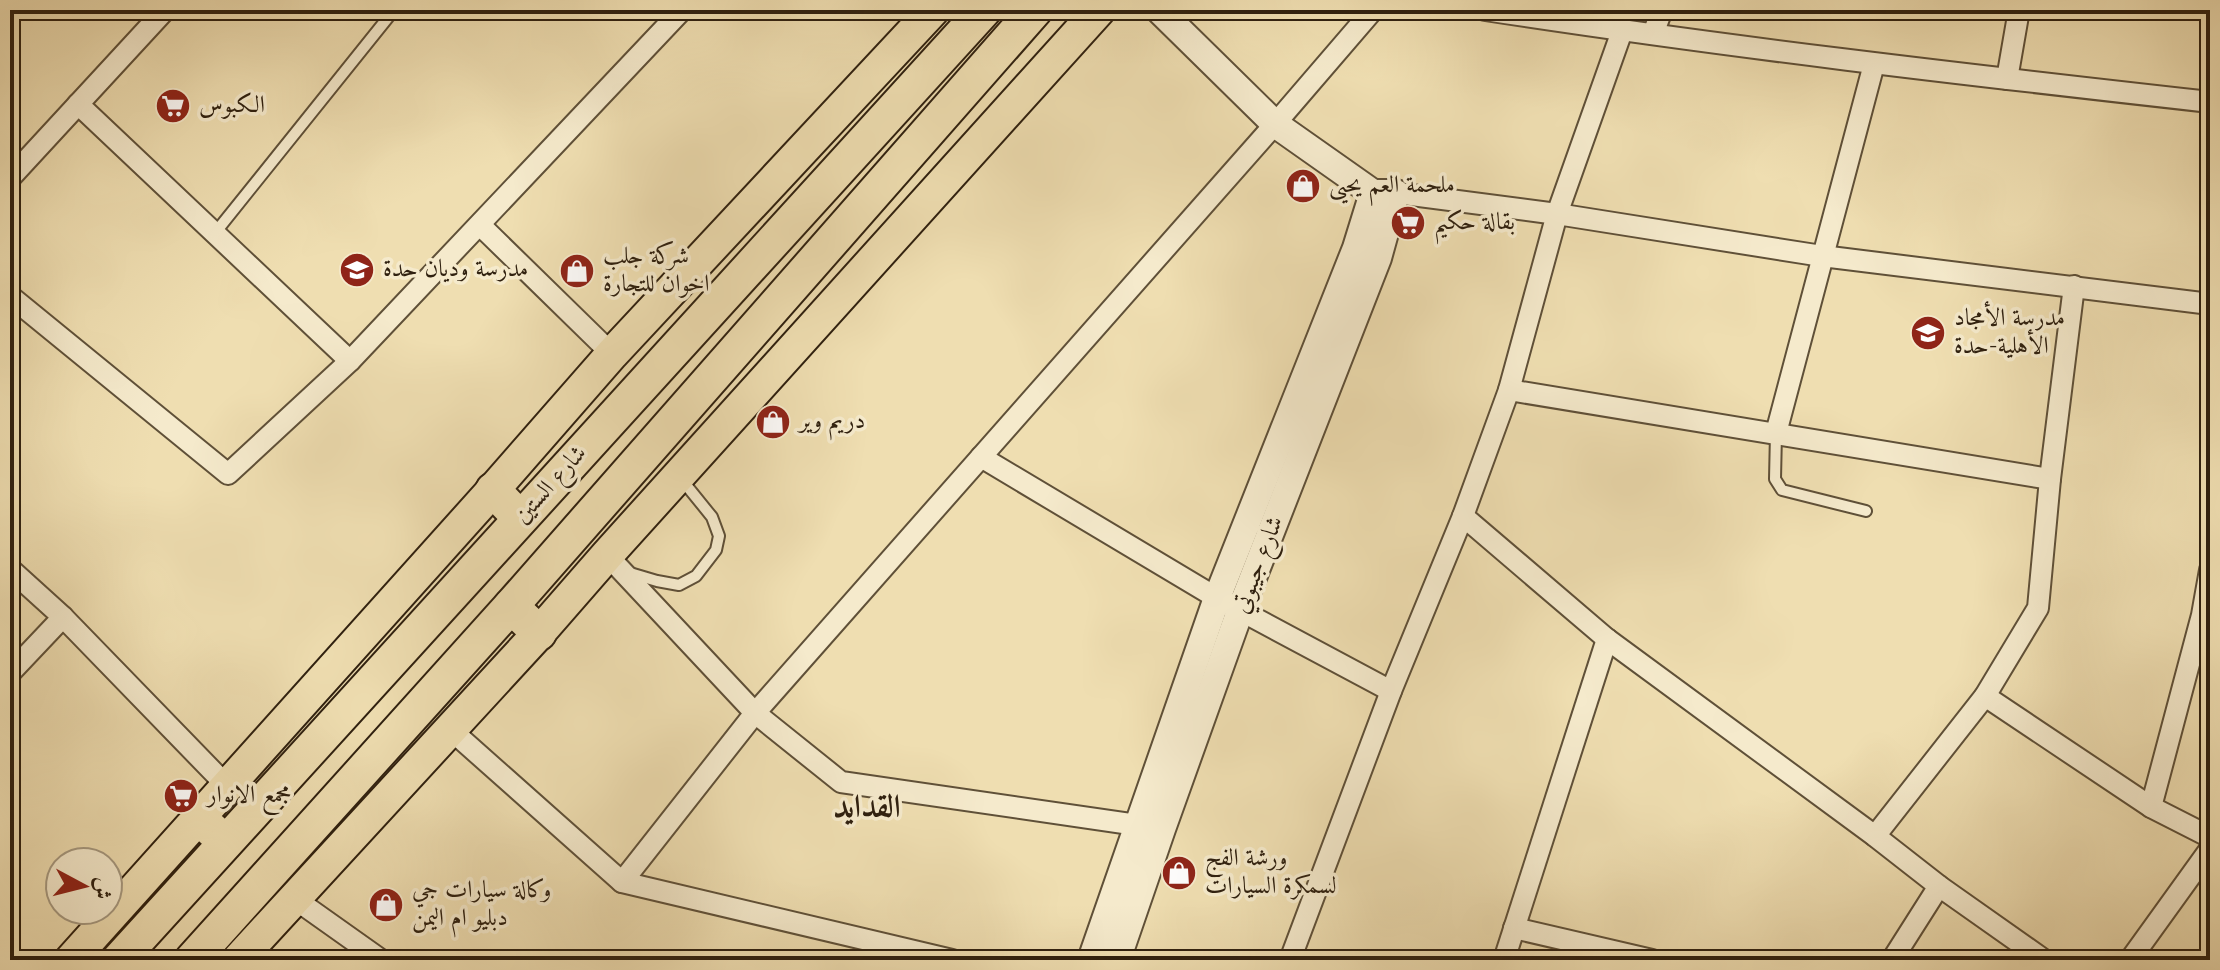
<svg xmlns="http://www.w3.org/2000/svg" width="2220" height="970" viewBox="0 0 2220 970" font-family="'Old Standard TT',Amiri,serif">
<rect width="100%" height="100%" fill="#efdeb1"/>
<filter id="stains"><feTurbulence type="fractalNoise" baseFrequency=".0025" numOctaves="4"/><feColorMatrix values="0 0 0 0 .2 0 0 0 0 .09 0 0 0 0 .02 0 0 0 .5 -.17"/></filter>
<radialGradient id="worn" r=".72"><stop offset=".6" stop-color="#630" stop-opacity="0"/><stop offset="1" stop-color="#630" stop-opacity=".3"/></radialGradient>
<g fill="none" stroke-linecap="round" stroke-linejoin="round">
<!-- service casing -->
<g stroke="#5f5038" stroke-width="14">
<g id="service">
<polyline points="215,233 394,10"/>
<polyline points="1776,433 1775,479 1782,490 1866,511"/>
<polyline points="630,573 657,581 679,585 696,576 716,550 719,536 712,517 682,480"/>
</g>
</g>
<!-- minor casing -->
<g stroke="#5f5038" stroke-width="24">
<g id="minor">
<path d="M1485 10C1726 47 1968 75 2210 102"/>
<polyline points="1653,34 1662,10"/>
<polyline points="2007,79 2019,10"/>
<polyline points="78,104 350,361"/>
<polyline points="10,178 165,10"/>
<polyline points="1396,193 1557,214 1822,256 2210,304"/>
<polyline points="480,225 612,354"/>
<polyline points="10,296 228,474 350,361 682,10"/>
<polyline points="1509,390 2050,479"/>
<polyline points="1776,433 1874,64"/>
<polyline points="981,457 1217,598 1391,691"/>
<polyline points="1463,516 1607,639 1875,836 1939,886 2044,960"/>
<polyline points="607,555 755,713 841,782 1151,827"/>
<polyline points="10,569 63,617 227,786"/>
<polyline points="10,673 63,617"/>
<polyline points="1985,696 2151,807 2210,837"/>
<polyline points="451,730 622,882 952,960"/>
<polyline points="2151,807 2202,615 2210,570"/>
<polyline points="1875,836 1985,696 2038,608 2050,479 2074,286"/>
<polyline points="622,882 755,713 1275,124 1373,10"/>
<polyline points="295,899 381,960"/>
<polyline points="1514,928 1652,960"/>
<polyline points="1290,960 1391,691 1463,516 1509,390 1557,214 1622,31"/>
<polyline points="1504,960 1607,639"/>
<polyline points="1892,960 1939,886"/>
<polyline points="2130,960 2210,849"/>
</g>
</g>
<!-- tertiary casing -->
<g stroke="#5f5038" stroke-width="30">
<g id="tertiary">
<polyline points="1091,960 1217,598 1356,248 1373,193"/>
<polyline points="1117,960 1162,829 1240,611 1378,258 1396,193 1373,193 1275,124 1159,10"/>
</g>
</g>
<!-- primary casing -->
<g stroke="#2f200f" stroke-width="36">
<g id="primary">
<polyline points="71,960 493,490 612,354 933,10"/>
<polyline points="238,960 539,633 607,555 1099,10"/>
</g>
</g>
<!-- trunk casing -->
<g stroke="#2f200f" stroke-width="38">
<g id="trunk">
<polyline points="493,490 520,518"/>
<polyline points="511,606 539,633"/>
<polyline points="199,818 225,842"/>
<polyline points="119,960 984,10"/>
<polyline points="192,960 511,606 1035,10"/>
</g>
</g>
<!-- service -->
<use href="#service" stroke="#f5eacc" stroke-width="10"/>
<!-- minor -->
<use href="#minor" stroke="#f5eacc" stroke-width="20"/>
<!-- tertiary -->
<use href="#tertiary" stroke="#f5eacc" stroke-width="26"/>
<!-- primary -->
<use href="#primary" stroke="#efdeb1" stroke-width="32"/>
<!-- trunk -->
<use href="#trunk" stroke="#efdeb1" stroke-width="34"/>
</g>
<!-- icons -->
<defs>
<g id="supermarket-disc" transform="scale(1.8)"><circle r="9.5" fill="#8f2418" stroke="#f5eacc"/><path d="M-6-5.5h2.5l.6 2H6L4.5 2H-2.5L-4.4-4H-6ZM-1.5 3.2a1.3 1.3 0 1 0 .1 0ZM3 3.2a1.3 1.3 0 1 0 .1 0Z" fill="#fff"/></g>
<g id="shop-disc" transform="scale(1.8)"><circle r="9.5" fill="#8f2418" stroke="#f5eacc"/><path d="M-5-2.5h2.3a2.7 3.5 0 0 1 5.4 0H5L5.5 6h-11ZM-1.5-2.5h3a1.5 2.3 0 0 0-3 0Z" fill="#fff"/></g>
<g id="school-disc" transform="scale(1.8)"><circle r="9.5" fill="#8f2418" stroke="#f5eacc"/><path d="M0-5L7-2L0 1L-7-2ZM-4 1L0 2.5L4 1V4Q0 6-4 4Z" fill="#fff"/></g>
</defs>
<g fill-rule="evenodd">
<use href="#supermarket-disc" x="173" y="106"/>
<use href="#shop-disc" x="1303" y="186"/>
<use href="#supermarket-disc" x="1408" y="223"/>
<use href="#school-disc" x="357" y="270"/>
<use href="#shop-disc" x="577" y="271"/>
<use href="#school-disc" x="1928" y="333"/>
<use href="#shop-disc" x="773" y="422"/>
<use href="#supermarket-disc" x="181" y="796"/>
<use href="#shop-disc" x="1179" y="873"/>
<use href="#shop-disc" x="386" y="905"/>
</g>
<g text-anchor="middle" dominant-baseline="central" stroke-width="7" stroke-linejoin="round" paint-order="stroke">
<!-- poi labels -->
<g font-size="24" fill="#2f200f" stroke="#f5eacc" text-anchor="start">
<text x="199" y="106">الكبوس</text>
<text x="1329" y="186">ملحمة العم يحيى</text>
<text x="1434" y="223">بقالة حكيم</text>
<text x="603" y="257">شركة جلب<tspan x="603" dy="28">اخوان للتجارة</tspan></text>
<text x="383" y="270">مدرسة وديان حدة</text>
<text x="1954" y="319">مدرسة الأمجاد<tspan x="1954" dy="28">الأهلية-حدة</tspan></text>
<text x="799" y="422">دريم وير</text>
<text x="207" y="796">مجمع الانوار</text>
<text x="1205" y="859">ورشة الفج<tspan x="1205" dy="28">لسمكرة السيارات</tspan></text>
<text x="412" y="891">وكالة سيارات جي<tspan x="412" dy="28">دبليو ام اليمن</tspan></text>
</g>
<!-- street labels -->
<g font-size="24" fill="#2f200f" stroke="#f5eacc">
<text transform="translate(551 485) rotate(-48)">شارع الستين</text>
<text transform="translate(1259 565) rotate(-69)">شارع جيبوتي</text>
</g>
<!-- district labels -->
<g font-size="32" font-weight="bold" fill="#2f200f" stroke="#f5eacc">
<text x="867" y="809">القدايد</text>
</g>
</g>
<!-- margin -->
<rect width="2220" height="970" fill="none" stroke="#efdeb1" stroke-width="40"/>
<rect x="12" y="12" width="2196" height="946" fill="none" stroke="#2f200f" stroke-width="4"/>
<rect x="20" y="20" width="2180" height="930" fill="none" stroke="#2f200f" stroke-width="2"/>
<!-- north arrow -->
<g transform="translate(84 886) rotate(97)"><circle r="38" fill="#f5eacc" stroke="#a69980" stroke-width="2"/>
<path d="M0-6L14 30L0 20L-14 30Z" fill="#8f2418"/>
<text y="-12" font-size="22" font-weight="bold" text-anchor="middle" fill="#2f200f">ش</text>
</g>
<rect width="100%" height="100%" filter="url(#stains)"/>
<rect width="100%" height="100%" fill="url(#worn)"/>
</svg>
